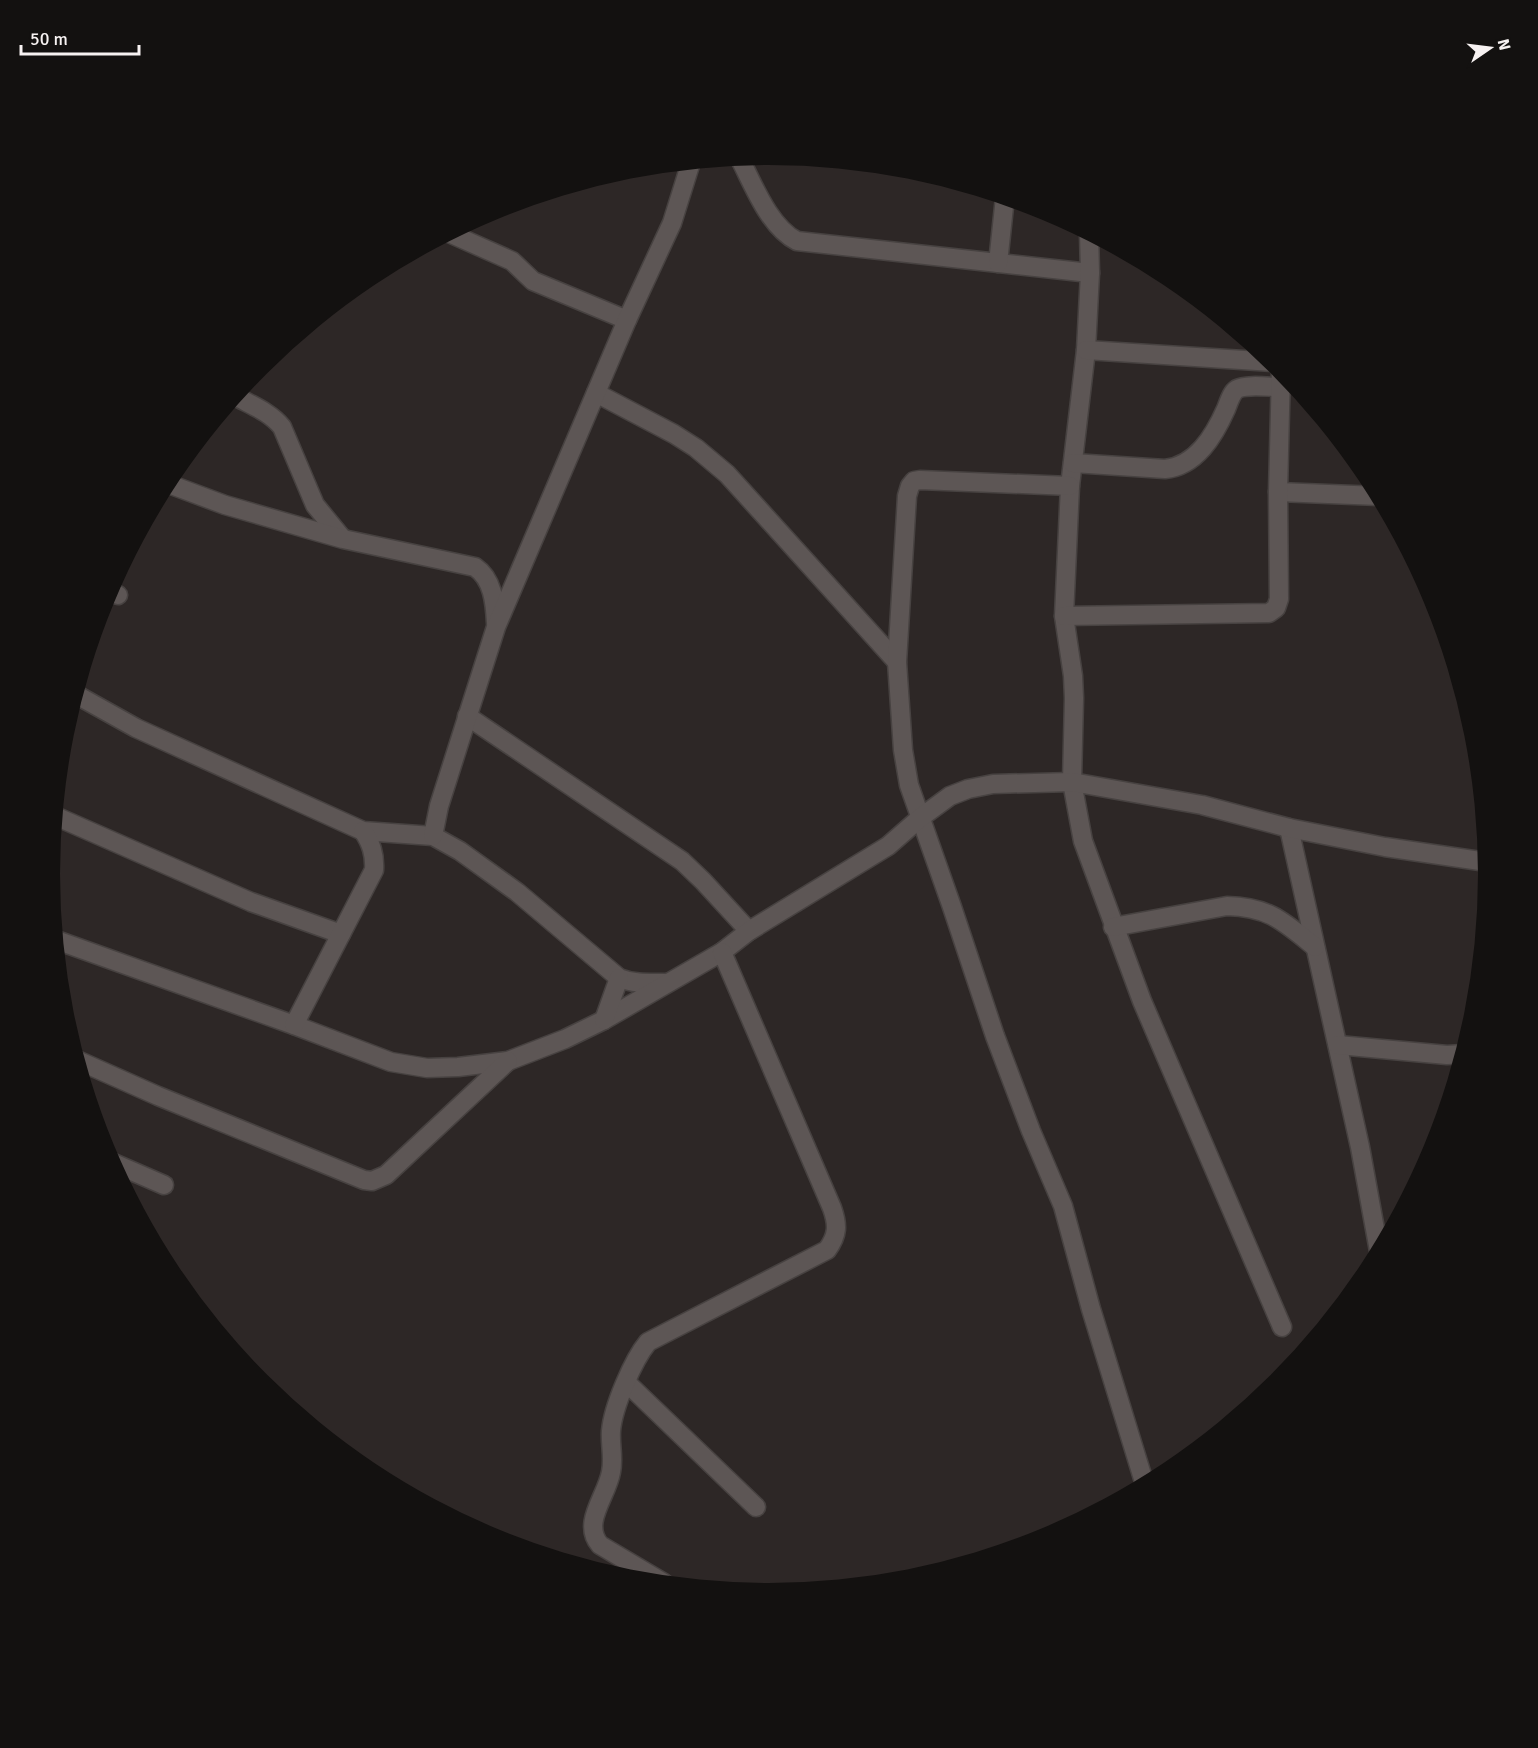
<svg xmlns="http://www.w3.org/2000/svg" width="1538" height="1748" viewBox="0 0 1538 1748" font-family="Signika,sans-serif">
<rect width="100%" height="100%" fill="#2d2726"/>
<g fill="none" stroke-linecap="round" stroke-linejoin="round">
<!-- street casing -->
<g stroke="#474241" stroke-width="21">
<g id="street">
<path d="M739 157C753 184 769 227 797 241L1090 273"/>
<polyline points="449,233 512,261 533,281 627,320"/>
<polyline points="1089,233 1090,273 1086,350 1070,486 1064,616 1073,676 1074,698 1072,782 1083,841 1142,1001 1282,1327"/>
<polyline points="998,263 1005,197"/>
<polyline points="1086,350 1274,362"/>
<polyline points="596,393 674,434 696,448 727,474 897,662"/>
<path d="M235 396C251 405 270 412 282 427L315 505 342 538"/>
<path d="M1073 463 1165 469C1196 466 1214 436 1226 409 1229 402 1231 393 1237 389 1246 384 1270 387 1280 387"/>
<path d="M166 483 225 505 343 539 475 567C493 579 495 603 496 623"/>
<polyline points="1070,486 920,480 914,481 910,486 907,496 897,662 903,750 909,785 952,907 995,1036 1031,1131 1063,1206 1091,1309 1145,1485"/>
<polyline points="1278,492 1379,496"/>
<polyline points="108,591 118,595"/>
<polyline points="1064,616 1269,613 1276,608 1279,599 1278,492 1281,370"/>
<path d="M75 694 136 728 363 831 433 836 460 851 517 892 619 978C634 984 649 983 665 983"/>
<polyline points="467,716 682,861 703,881 749,931"/>
<polyline points="55,816 251,902 341,934"/>
<polyline points="1289,828 1360,1147 1379,1251"/>
<polyline points="433,836 439,806 496,627 627,320 672,223 691,162"/>
<path d="M1113 927 1227 906C1269 907 1283 921 1315 947"/>
<polyline points="56,940 294,1025 391,1062 427,1068 458,1067 508,1061 565,1039 604,1020 722,952 749,931 888,846 920,818 950,796 968,789 993,784 1072,782 1202,805 1289,828 1385,847 1487,862"/>
<polyline points="604,1020 619,978"/>
<path d="M294 1025 374 870C375 854 371 843 363 831"/>
<polyline points="1338,1045 1447,1055 1463,1054"/>
<polyline points="77,1060 158,1096 364,1180 372,1181 386,1175 508,1061"/>
<polyline points="111,1162 164,1185"/>
<polyline points="627,1383 756,1507"/>
<path d="M664 1583 600 1545C581 1523 607 1496 611 1472 614 1458 610 1445 611 1431 613 1407 633 1360 648 1342L827 1250C838 1235 838 1225 832 1208L722 952"/>
</g>
</g>
<!-- street -->
<use href="#street" stroke="#5d5655" stroke-width="18"/>
</g>
<!-- crop -->
<path d="M0 0H1538V1748H0ZM60 874a709 709 0 1 1 1418 0a709 709 0 1 1-1418 0Z" fill="#131110" fill-rule="evenodd"/>
<!-- north arrow -->
<g transform="translate(1490 48) rotate(76)" stroke="#131110" stroke-width="4.5" paint-order="stroke">
<path d="M0-4.5L10 22L0 15L-10 22Z" fill="#f7f2f2"/>
<text y="-9" font-size="16" font-weight="bold" text-anchor="middle" fill="#f7f2f2">N</text>
</g>
<!-- scale -->
<path d="M21 45v9h118v-9" fill="none" stroke="#f7f2f2" stroke-width="3"/>
<text x="30" y="45" font-size="18" fill="#f7f2f2" stroke="#131110" stroke-width="4.5" paint-order="stroke">50 m</text>
</svg>
